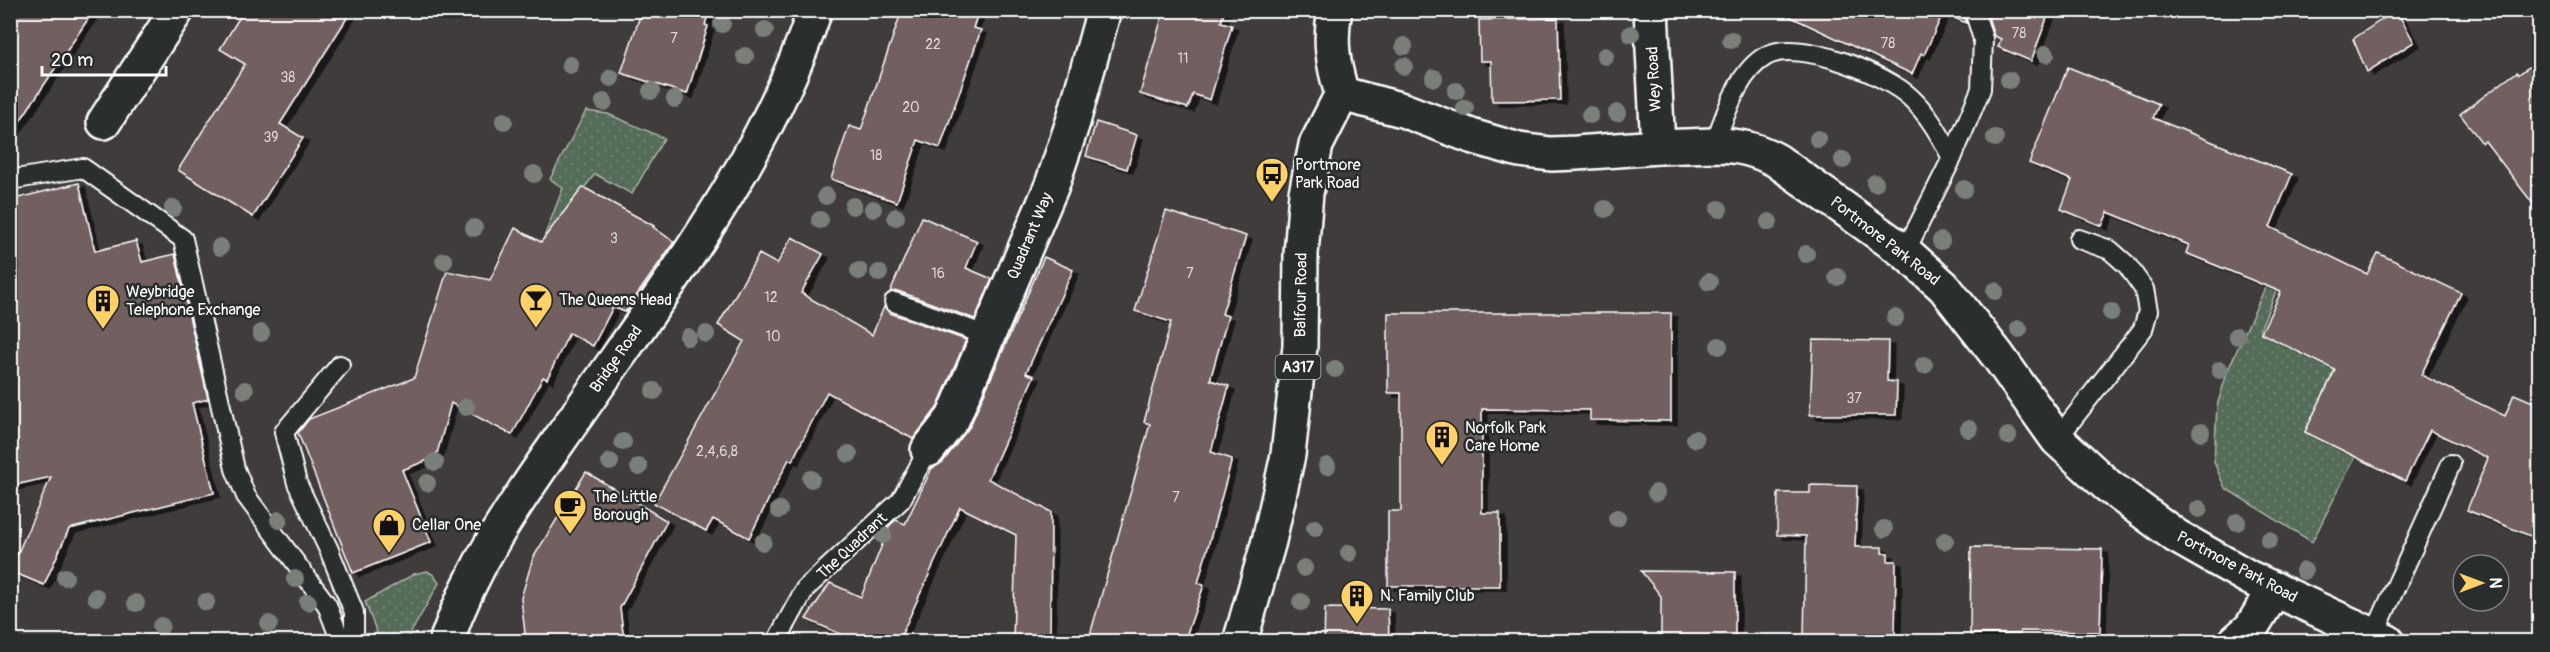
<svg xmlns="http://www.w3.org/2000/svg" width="2550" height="652" viewBox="0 0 2550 652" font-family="Pangolin,sans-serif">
<defs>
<pattern id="grass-dots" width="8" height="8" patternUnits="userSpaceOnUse" patternTransform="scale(1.5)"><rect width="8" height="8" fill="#546c58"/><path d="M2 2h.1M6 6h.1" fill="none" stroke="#6e8271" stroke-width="1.8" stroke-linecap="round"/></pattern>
<filter id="shadow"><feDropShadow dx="6" dy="4" stdDeviation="0" flood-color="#0009"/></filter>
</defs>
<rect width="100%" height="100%" fill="#403c3c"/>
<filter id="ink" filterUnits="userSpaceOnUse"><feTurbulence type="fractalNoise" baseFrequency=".0167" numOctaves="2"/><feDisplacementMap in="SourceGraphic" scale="12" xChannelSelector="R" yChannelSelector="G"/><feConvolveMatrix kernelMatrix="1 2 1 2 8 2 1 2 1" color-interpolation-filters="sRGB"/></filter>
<g filter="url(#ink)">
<!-- grass -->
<g fill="url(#grass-dots)" stroke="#aab6ac" stroke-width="1.5">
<polygon points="586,111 608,114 664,138 632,194 595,174 543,240 563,188 550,179"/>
<polygon points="2288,237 2297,242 2261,327 2261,333 2335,370 2305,432 2355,457 2312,542 2225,488 2214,462 2217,406 2228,370"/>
<polygon points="427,571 434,575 439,583 409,636 403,641 380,641 365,602 414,574"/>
</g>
<!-- building -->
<g fill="#725f5e" stroke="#fff" stroke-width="1.5" filter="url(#shadow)">
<polygon points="10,10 94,10 10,136"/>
<polygon points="244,10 352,10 280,124 303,138 253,217 178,170 245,64 220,49"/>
<polygon points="642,10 709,10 705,25 708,26 687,94 621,73"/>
<polygon points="902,10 979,10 973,28 981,30 940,148 918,140 897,202 831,179 849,126 861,130"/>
<polygon points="1164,10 1225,10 1221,22 1232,25 1210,100 1193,94 1188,108 1140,94"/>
<polygon points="1776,10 1963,10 1966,23 1943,13 1924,55 1921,53 1912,74"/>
<polygon points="1986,10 2050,10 2031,61 1998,47 2001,39 1994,36"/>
<polygon points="2396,10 2414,42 2367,72 2353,39"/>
<polygon points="1558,18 1560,100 1492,101 1491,61 1480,61 1479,20"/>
<polygon points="2540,59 2540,213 2485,141 2482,143 2460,114 2517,72 2519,74"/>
<polygon points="2068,67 2159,104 2153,118 2292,174 2270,227 2367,274 2378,253 2461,293 2421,375 2505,416 2514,394 2540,405 2540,540 2467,510 2488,458 2430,430 2405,481 2305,432 2335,370 2261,333 2281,292 2186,253 2189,245 2108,212 2102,226 2061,209 2072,180 2029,163"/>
<polygon points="1096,122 1137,135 1127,169 1086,156"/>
<polygon points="79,183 95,251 136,241 142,262 175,254 208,399 192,403 214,493 69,529 44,585 10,571 51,477 10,486 10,200"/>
<polygon points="583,187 654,226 653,227 674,242 625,312 613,307 593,346 569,333 547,379 543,377 512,435 451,403 436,457 402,470 431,542 353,573 298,433 309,419 414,378 447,271 490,280 515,228 541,242"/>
<polygon points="1166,211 1246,236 1222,314 1228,316 1210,380 1229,386 1211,452 1232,459 1198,583 1204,585 1184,642 1088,642 1150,424 1144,422 1171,322 1135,311"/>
<polygon points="922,217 977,241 966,268 992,279 975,319 898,291 890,292"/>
<polygon points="792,237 823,254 801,293 872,335 884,307 890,313 966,340 937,408 913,439 827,392 792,461 789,459 749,538 713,519 706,531 654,503 744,341 718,325 759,254 777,264"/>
<polygon points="1044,257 1073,270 1026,373 1034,376 988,479 1051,512 1050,642 1013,642 1016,535 960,507 898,642 859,642 806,619 830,583 861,597 890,525 896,520 905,524 932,468 943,462 970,426"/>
<polygon points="1388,313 1671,313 1671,421 1590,420 1590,410 1482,409 1482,513 1500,513 1500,586 1388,586 1388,511 1401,511 1401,393 1388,393"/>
<polygon points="1813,340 1888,341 1887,381 1897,382 1896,415 1810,415"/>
<polygon points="586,472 667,521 620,608 624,642 526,642 521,598 533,558"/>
<polygon points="1810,485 1857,486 1855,547 1882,547 1882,553 1888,553 1888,561 1896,561 1895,642 1822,642 1822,639 1804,639 1806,536 1777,535 1778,493 1810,493"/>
<polygon points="1971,547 2102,549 2100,632 2020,631 2020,634 1970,634"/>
<polygon points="1641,571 1735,572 1735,642 1661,642 1661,596"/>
<polygon points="1325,608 1388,609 1389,642 1324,642"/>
</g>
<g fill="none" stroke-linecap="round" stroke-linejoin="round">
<!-- lane casing -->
<g stroke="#fff" stroke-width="22">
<g id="lane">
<path d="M1714 145C1725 117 1737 72 1766 56 1798 38 1886 74 1911 98 1929 115 1940 135 1952 158"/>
<polyline points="10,180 83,168 183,239 235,469 246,496 327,605 341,642"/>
<polyline points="1905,252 1952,158 1981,89 1983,39 1974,10"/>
<polyline points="894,302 988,336"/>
<polyline points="340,365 284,432 297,483 329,550 354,612 354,642"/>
<polyline points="2057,439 2143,329 2148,311 2144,289 2127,265 2110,250 2079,239"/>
<polyline points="2374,635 2451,464"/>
<polyline points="776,642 805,589 901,500 928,450"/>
</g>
</g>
<!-- street casing -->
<g stroke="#fff" stroke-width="38">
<g id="street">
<polyline points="1651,10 1658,147"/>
<path d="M1342 94 1403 110 1471 136 1519 150 1551 154 1576 153 1658 147 1714 145C1738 145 1755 149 1776 160L1905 252 1944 287 1998 356 2057 439 2107 485 2176 536 2250 578 2388 642"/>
<polyline points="104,122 177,10"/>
<polyline points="928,450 953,418 1052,185 1073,122 1104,10"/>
<polyline points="2235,642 2251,628 2275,589"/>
</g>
</g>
<!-- secondary casing -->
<g stroke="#fff" stroke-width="38">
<path id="secondary" d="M446 642C476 554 525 490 577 415 666 287 765 160 815 10"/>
</g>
<!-- primary casing -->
<g stroke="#fff" stroke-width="38">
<path id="primary" d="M1240 642 1269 541 1288 455 1300 346 1301 254 1306 193 1316 145 1342 94C1333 64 1329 41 1335 10"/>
</g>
<!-- lane -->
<use href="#lane" stroke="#2a2d2e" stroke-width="18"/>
<!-- street -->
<use href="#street" stroke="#2a2d2e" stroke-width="33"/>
<!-- secondary -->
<use href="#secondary" stroke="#2a2d2e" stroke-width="33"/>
<!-- primary -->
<use href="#primary" stroke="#2a2d2e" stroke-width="33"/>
</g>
<!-- trees -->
<g fill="#7a7f7a">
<circle cx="722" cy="24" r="9"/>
<circle cx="765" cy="30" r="9"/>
<circle cx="1631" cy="34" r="9"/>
<circle cx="1731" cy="40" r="9"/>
<circle cx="1404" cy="46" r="9"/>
<circle cx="2046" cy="54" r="9"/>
<circle cx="745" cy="56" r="9"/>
<circle cx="1605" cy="56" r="9"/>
<circle cx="570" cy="65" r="9"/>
<circle cx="1404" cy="66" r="9"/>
<circle cx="611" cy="78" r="9"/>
<circle cx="1434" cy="78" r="9"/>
<circle cx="2009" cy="80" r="9"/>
<circle cx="651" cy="91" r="9"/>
<circle cx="1456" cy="91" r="9"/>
<circle cx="675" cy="99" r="9"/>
<circle cx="604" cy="102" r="9"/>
<circle cx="1465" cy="108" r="9"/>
<circle cx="1617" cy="113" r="9"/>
<circle cx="1590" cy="115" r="9"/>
<circle cx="504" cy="121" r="9"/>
<circle cx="1995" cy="138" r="9"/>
<circle cx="1818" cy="139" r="9"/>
<circle cx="1843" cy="160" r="9"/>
<circle cx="534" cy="174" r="9"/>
<circle cx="1875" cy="183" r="9"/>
<circle cx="1964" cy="189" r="9"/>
<circle cx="826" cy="196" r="9"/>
<circle cx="853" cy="206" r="9"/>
<circle cx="173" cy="208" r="9"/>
<circle cx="873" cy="209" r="9"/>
<circle cx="1605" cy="209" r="9"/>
<circle cx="1719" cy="209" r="9"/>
<circle cx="896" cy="217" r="9"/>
<circle cx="820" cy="220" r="9"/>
<circle cx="1769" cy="222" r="9"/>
<circle cx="474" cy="228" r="9"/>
<circle cx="1941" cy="241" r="9"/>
<circle cx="220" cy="247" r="9"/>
<circle cx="1806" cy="254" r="9"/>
<circle cx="444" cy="261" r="9"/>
<circle cx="859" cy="271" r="9"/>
<circle cx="879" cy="273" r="9"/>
<circle cx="1837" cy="277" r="9"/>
<circle cx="1709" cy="282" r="9"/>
<circle cx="1995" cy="291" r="9"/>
<circle cx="2111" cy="312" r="9"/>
<circle cx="1895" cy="318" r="9"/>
<circle cx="2019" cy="329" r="9"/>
<circle cx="261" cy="333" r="9"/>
<circle cx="706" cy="334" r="9"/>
<circle cx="2237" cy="336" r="9"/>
<circle cx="688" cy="337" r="9"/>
<circle cx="1719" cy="346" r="9"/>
<circle cx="1924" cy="365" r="9"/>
<circle cx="1335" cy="369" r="9"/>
<circle cx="2220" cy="370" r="9"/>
<circle cx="245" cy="390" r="9"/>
<circle cx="654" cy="391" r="9"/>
<circle cx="466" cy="407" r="9"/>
<circle cx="1969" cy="429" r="9"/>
<circle cx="2201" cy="432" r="9"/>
<circle cx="2008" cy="436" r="9"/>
<circle cx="1695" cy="439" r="9"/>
<circle cx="623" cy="442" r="9"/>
<circle cx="849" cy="454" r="9"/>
<circle cx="435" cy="462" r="9"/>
<circle cx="610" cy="462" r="9"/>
<circle cx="1327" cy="466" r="9"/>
<circle cx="639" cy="467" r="9"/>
<circle cx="811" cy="479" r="9"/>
<circle cx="427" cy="483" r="9"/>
<circle cx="1656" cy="493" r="9"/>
<circle cx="2199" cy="509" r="9"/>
<circle cx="779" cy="510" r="9"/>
<circle cx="1617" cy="518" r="9"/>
<circle cx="279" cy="520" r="9"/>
<circle cx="2237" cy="522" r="9"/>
<circle cx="1315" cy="528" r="9"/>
<circle cx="1884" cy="529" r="9"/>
<circle cx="883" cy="535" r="9"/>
<circle cx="2269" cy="540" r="9"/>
<circle cx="1945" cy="541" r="9"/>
<circle cx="763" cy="542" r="9"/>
<circle cx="1349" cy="553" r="9"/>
<circle cx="1304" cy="568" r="9"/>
<circle cx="2304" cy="571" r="9"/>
<circle cx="65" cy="577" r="9"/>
<circle cx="295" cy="579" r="9"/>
<circle cx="96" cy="597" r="9"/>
<circle cx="206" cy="602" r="9"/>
<circle cx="308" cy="602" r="9"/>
<circle cx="1301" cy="602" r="9"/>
<circle cx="136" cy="603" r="9"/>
<circle cx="269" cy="624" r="9"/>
<circle cx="161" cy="626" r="9"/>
</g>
</g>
<!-- icons -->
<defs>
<g id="bus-pin" transform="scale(1.725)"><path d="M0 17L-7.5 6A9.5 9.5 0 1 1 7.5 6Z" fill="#ffd166" stroke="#2a2d2e"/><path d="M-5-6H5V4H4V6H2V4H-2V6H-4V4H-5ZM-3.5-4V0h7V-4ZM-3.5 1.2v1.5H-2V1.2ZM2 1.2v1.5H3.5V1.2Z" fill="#111"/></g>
<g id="bar-pin" transform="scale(1.725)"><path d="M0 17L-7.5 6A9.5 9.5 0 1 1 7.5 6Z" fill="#ffd166" stroke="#2a2d2e"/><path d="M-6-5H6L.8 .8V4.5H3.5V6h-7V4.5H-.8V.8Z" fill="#111"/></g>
<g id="building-pin" transform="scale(1.725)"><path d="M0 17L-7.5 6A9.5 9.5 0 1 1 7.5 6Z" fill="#ffd166" stroke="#2a2d2e"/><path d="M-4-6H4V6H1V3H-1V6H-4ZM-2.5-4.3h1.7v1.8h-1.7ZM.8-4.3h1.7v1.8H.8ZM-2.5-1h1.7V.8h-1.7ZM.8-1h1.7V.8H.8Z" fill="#111"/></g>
<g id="cafe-pin" transform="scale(1.725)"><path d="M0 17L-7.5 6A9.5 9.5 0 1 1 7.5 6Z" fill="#ffd166" stroke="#2a2d2e"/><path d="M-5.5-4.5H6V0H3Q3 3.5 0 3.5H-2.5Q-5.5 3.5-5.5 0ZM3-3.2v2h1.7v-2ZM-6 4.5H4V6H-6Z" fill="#111"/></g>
<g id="shop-pin" transform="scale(1.725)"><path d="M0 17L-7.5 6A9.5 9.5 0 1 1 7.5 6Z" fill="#ffd166" stroke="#2a2d2e"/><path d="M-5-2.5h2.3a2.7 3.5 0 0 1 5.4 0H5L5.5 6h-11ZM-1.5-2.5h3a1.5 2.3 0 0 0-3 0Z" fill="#111"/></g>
</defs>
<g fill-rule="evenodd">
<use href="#bus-pin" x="1272" y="174"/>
<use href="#bar-pin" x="536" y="300"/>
<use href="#building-pin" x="103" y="301"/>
<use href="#building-pin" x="1442" y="437"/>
<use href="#cafe-pin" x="570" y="506"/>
<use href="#shop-pin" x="389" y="525"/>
<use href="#building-pin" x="1357" y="596"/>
</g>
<g text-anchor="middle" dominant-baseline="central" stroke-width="5" stroke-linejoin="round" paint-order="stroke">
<!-- number labels -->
<g font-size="14" fill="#dcd7d7">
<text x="2019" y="33">78</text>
<text x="674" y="38">7</text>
<text x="1888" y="43">78</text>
<text x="933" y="44">22</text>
<text x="1183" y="58">11</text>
<text x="288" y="77">38</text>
<text x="911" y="107">20</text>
<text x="271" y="137">39</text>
<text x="876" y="155">18</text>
<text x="614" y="238">3</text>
<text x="938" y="273">16</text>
<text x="1190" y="273">7</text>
<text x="771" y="297">12</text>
<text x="773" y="336">10</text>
<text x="1854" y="398">37</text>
<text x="717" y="451">2,4,6,8</text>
<text x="1176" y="497">7</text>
</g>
<!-- shield labels -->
<rect fill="#2a2d2e" stroke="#bfc0c0" stroke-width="1.5" x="1275.5" y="355" width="45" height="24" rx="4.5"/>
<g font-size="15" font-weight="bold" fill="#fff">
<text x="1298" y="367">A317</text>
</g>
<!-- street labels -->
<g font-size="16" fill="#fff" stroke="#2a2d2e">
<text transform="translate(1654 79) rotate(-93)">Wey Road</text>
<text transform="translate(1030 236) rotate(-67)">Quadrant Way</text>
<text transform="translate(1885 241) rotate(38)">Portmore Park Road</text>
<text transform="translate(1301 295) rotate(-89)">Balfour Road</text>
<text transform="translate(616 359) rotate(-55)">Bridge Road</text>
<text transform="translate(852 546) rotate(-43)">The Quadrant</text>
<text transform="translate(2237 567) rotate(28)">Portmore Park Road</text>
</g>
<!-- poi labels -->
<g font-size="16" fill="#fff" stroke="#2a2d2e" text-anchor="start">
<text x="1295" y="165">Portmore<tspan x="1295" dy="18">Park Road</tspan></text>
<text x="126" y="292">Weybridge<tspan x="126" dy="18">Telephone Exchange</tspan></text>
<text x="559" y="300">The Queens Head</text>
<text x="1465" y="428">Norfolk Park<tspan x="1465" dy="18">Care Home</tspan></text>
<text x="593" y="497">The Little<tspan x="593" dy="18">Borough</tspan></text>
<text x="412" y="525">Cellar One</text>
<text x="1380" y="596">N. Family Club</text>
</g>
</g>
<!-- margin -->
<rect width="2550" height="652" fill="none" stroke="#2a2d2e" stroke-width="36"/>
<rect x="18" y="18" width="2514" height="616" fill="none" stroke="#fff" stroke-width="2" filter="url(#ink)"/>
<!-- north arrow -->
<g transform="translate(2481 583) rotate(90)"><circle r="28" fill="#2a2d2e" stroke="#7f8182" stroke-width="1.5"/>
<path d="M0-4.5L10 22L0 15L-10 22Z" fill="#ffd166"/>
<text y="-9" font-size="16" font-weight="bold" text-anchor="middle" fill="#ffffff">N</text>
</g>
<!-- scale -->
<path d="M42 66v9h124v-9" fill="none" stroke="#ffffff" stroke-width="3"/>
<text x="51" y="66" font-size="18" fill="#ffffff" stroke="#2a2d2e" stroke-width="4.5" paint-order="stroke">20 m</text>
</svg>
